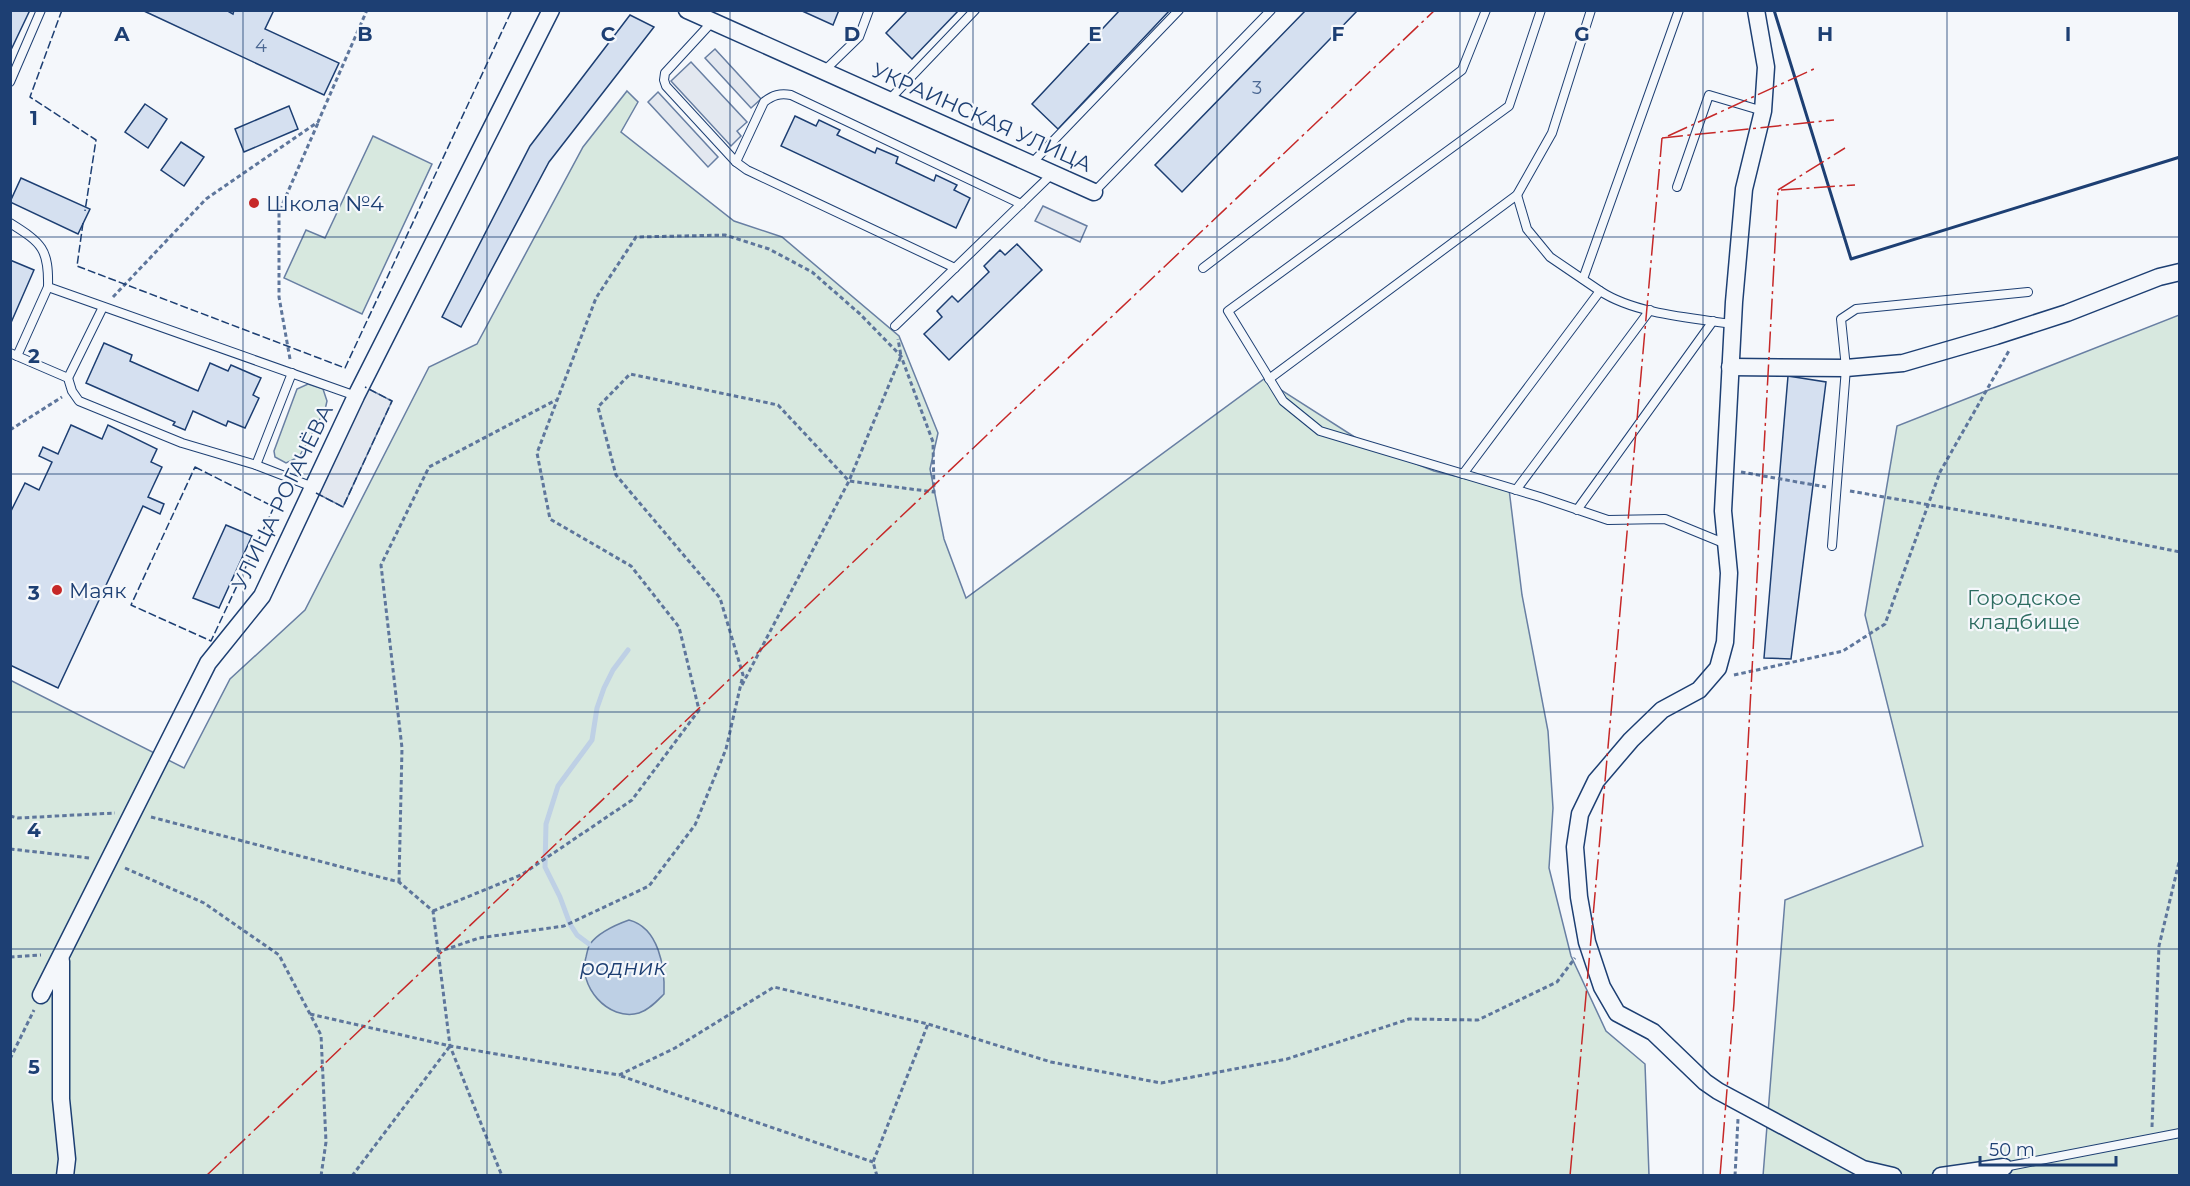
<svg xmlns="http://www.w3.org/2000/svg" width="2190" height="1186" viewBox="0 0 2190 1186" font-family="Montserrat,sans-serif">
<rect width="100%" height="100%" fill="#f4f7fb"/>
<!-- green -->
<g fill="#d7e8df" stroke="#687fa3" stroke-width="1.5">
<polygon points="627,91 638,102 621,132 734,221 782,237 899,336 938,433 930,469 944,539 966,598 1264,379 1364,443 1434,471 1509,489 1522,595 1548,731 1553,808 1549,868 1571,956 1606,1031 1645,1064 1649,1175 11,1175 10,680 184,768 230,679 305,610 429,367 477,344 583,147"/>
<polygon points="373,136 432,164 362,314 284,278 306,230 325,238"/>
<polygon points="2179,315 2179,1175 1763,1176 1785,900 1923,846 1865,615 1897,426"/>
<polygon points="308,384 323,389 327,401 325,410 299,457 286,463 275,457 274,451 297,389"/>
</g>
<!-- parking -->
<g fill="#e3e8f0" stroke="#687fa3" stroke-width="1.5">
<polygon points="715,49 761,99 751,108 705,58"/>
<polygon points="691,62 747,122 737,131 741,136 731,146 671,81"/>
<polygon points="658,92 718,157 708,167 648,102"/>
<polygon points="1043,206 1087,226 1080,242 1035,221"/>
<polygon points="365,387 392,401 343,507 316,493"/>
</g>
<!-- water -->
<path fill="#bed0e5" stroke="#687fa3" stroke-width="1.5" d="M629 920C659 928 665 967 664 994 657 1001 649 1010 639 1013 608 1022 577 985 586 957 587 953 588 947 590 944 599 932 615 925 629 920Z"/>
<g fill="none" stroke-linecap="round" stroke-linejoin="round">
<!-- stream -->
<polyline stroke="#bed0e5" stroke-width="5" points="589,944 577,935 570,924 560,897 545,867 546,824 558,786 592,740 597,708 604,688 613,670 628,650"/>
</g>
<!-- building -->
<g fill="#d5e0f0" stroke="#1d3f73" stroke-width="1.5">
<polygon points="10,10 30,10 10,52"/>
<polygon points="226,10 233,14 234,10 274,10 265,29 339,63 324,95 144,11"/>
<polygon points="800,10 839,10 833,25"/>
<polygon points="908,10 959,10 912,59 886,33"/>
<polygon points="1120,10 1170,10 1058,129 1032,104"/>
<polygon points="1306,10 1358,10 1182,192 1155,165"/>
<polygon points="630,15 654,27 549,162 461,327 442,317 530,146"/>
<polygon points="145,104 167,119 148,148 125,132"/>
<polygon points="289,106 298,129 244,152 235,129"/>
<polygon points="795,116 816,126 819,120 840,130 837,135 875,153 877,148 898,157 896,163 934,181 936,175 957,185 954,190 970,198 956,228 781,146"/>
<polygon points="181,142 204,157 184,186 161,170"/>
<polygon points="21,178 90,209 78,234 10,202"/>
<polygon points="1017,244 1042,270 949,360 924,334 942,317 937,311 952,296 958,302 989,272 984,266 1000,250 1005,255"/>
<polygon points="10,260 34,270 10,325"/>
<polygon points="104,343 132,355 130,361 198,391 210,363 228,371 231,365 261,378 253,395 259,398 245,428 228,421 226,426 193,411 185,430 173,425 175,422 86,383"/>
<polygon points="1788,376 1826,382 1791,659 1764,658"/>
<polygon points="71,425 102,439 108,425 157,449 151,462 162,467 148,497 164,504 160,514 143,506 58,688 10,665 10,513 25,483 39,490 52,462 39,456 43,447 58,454"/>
<polygon points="226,525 252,536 219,608 193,598"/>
</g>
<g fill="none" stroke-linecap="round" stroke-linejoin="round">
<!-- lane casing -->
<g stroke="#1d3f73" stroke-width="10">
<g id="lane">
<polyline points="1541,10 1509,106 1228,311 1283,401 1320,431 1540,497 1608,520 1665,519 1726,544"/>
<polyline points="712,22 665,73 664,80 666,86 736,162 747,170 955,268"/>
<polyline points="824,71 859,37 869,10"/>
<polyline points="10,82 41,10"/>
<polyline points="889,100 975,10"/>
<path d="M736 162 764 102C773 95 780 93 791 95L1021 204"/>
<polyline points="1031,164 1179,10"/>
<polyline points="1677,187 1709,95 1763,111"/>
<polyline points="1094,192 1271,10"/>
<polyline points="1517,195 1527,229 1550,257 1600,291"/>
<path d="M10 223C42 243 49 249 48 287L356 396"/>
<polyline points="1203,268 1462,70 1486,10"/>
<polyline points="1583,279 1679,10"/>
<polyline points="895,326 1053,173"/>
<polyline points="10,353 68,378 72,391 79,401 182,443 256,465 313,487"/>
<polyline points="17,356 48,287"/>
<polyline points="68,378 103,307"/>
<polyline points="1269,379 1517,195 1552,133 1591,10"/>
<polyline points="256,465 292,373"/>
<path d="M1463 474 1600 291C1635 314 1692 318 1732 324"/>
<polyline points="1516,490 1650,310"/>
<polyline points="1577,510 1713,321"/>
<polyline points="1832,546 1846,368 1841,319 1856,309 2028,292"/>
<polyline points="2004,1167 2180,1133"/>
</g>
</g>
<!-- street casing -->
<g stroke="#1d3f73" stroke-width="19">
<g id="street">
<polyline points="687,10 1094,192"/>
<polyline points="1756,10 1766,67 1763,111 1744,189 1734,302 1723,511 1729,573 1725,642 1718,668 1699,690 1662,710 1631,740 1596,781 1580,814 1575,847 1579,897 1587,942 1602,987 1617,1013 1653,1032 1705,1082 1718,1091 1863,1169 1893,1176"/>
<polyline points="1730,367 1846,368 1903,363 1996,336 2067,313 2159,277 2180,272"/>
<polyline points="61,961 61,1099 67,1159 65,1176"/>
<polyline points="41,995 208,663 262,596 356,396 551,10"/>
<polyline points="1941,1176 2004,1167"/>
</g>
</g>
<!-- path -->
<g stroke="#5e769c" stroke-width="3" stroke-dasharray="4.5 3" stroke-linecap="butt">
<polyline points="113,297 206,199 318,122 367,10"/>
<polyline points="290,359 279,297 279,212 318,123"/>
<polyline points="10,430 62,397"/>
<polyline points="1741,472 1826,487"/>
<polyline points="1850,491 2056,527 2180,552"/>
<polyline points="1734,675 1843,651 1885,624 1940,472 2010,349"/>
<polyline points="742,685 849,481 901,356 898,339"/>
<polyline points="10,816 18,818 115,813"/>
<polyline points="151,817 399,882 433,911 450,1046 502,1176"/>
<polyline points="10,849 90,858"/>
<polyline points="125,868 204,903 279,955 321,1035 326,1142 321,1176"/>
<polyline points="399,882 402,748 381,565 429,467 556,400"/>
<polyline points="433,911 521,875 632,800 699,710 679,627 631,566 550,519 537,453 596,298 636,237 725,235 769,249 812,272 860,314 901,356 933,442 934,492 849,481 778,405 630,374 598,407 616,475 720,598 743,675 726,749 695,825 649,886 564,926 479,938 438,952"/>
<polyline points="10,957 41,955"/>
<polyline points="310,1014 450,1046 619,1075 675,1048 774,987 928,1024 1051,1062 1161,1083 1287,1059 1409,1019 1478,1020 1557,982 1575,958"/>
<polyline points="10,1059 34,1010"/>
<polyline points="621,1076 873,1162"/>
<polyline points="2152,1127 2159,946 2180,858"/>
<polyline points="352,1176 450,1046"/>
<polyline points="877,1176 873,1162 928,1024"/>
<polyline points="1735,1176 1738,1119"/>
</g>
<!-- lane -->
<use href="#lane" stroke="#f4f7fb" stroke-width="8"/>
<!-- street -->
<use href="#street" stroke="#f4f7fb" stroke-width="16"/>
<!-- fence -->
<g stroke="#1d3f73" stroke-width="1.5" stroke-dasharray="8 3" stroke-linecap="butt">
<polyline points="62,10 30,97 96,140 85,211"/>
<polyline points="83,223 77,266 345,368 512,10"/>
<polygon points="195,467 274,507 211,641 131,605"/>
<polyline points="316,493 343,507 392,401 365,387"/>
</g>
<!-- wall -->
<polyline stroke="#1d3f73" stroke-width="3" points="1774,10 1851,259 2180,157"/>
<!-- power -->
<g stroke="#c62828" stroke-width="1.5" stroke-dasharray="21 4.5 3 4.5" stroke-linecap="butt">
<polyline points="1668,136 1816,68"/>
<polyline points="1662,138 1834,120"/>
<polyline points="1778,190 1845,148"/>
<polyline points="1781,190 1855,185"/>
<polyline points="206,1176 1435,10"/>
<polyline points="1570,1176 1662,138"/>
<polyline points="1720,1176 1734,1003 1778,190"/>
</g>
</g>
<!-- grid -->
<path fill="none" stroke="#1d3f73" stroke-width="1.5" stroke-opacity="0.55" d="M243 10V1176M487 10V1176M730 10V1176M973 10V1176M1217 10V1176M1460 10V1176M1703 10V1176M1947 10V1176M10 237H2180M10 474H2180M10 712H2180M10 949H2180"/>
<!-- markers -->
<g fill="#c62828" stroke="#f4f7fb" stroke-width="2">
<circle cx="254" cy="203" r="6"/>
<circle cx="57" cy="590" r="6"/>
</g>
<g text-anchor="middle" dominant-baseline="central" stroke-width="4.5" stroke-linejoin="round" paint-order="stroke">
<!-- number labels -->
<g font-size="18" fill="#4b6792">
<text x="261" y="46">4</text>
<text x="1257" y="88">3</text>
</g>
<!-- street labels -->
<g font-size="21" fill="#1d3f73" stroke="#f4f7fb">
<text transform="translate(982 117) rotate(24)">УКРАИНСКАЯ УЛИЦА</text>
<text transform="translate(282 497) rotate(-64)">УЛИЦА РОГАЧЁВА</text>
</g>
<!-- poi labels -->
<g font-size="21" fill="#1d3f73" stroke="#f4f7fb" text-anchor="start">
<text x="266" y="203">Школа №4</text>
<text x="69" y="590">Маяк</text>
</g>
<!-- park labels -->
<g font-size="21" fill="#2c6c60" stroke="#f4f7fb">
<text x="2024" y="597">Городское<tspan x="2024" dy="24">кладбище</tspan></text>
</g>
<!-- water labels -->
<g font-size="22" font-style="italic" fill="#1d3f73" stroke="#f4f7fb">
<text x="623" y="967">родник</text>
</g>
</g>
<g font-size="20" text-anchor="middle" font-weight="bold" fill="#1d3f73" stroke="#f4f7fb" stroke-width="4.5" stroke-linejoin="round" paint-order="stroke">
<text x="122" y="41">A</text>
<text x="365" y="41">B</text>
<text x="608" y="41">C</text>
<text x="852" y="41">D</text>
<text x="1095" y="41">E</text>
<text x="1338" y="41">F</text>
<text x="1582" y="41">G</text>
<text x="1825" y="41">H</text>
<text x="2068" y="41">I</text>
<text x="34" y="125">1</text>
<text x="34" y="363">2</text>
<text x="34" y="600">3</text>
<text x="34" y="837">4</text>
<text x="34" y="1074">5</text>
</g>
<!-- border -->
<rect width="2190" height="1186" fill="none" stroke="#1d3f73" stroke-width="24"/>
<!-- scale -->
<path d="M1980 1156v9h136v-9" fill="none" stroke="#1d3f73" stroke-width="3"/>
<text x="1989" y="1156" font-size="18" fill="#1d3f73" stroke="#f4f7fb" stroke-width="4.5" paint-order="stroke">50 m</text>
</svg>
